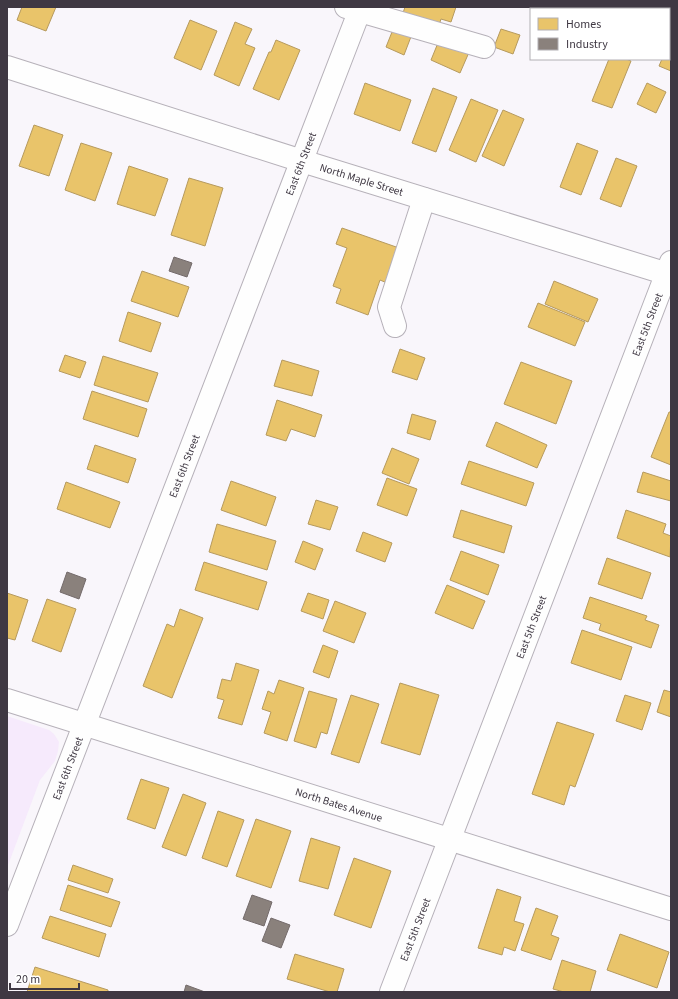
<svg xmlns="http://www.w3.org/2000/svg" width="678" height="999" viewBox="0 0 678 999" font-family="'Source Sans 3',sans-serif">
<rect width="100%" height="100%" fill="#f9f6fb"/>
<!-- built -->
<polygon fill="#f6eafc" points="7,716 49,730 54,734 59,742 58,751 55,761 40,780 7,868"/>
<!-- homes -->
<g fill="#e9c46a" stroke="#b69a5e">
<polygon points="22,7 56,7 46,31 17,20"/>
<polygon points="405,7 456,7 451,22 441,19 439,25 403,13"/>
<polygon points="190,20 217,31 201,70 174,58"/>
<polygon points="235,22 252,29 245,44 255,48 239,86 214,75"/>
<polygon points="394,27 412,34 404,55 386,47"/>
<polygon points="501,29 520,35 513,54 494,47"/>
<polygon points="440,38 470,50 460,73 431,60"/>
<polygon points="276,40 300,50 279,100 253,89 269,52 271,52"/>
<polygon points="671,40 671,71 659,66 662,59 669,59 669,44"/>
<polygon points="609,59 626,59 631,61 612,108 592,101"/>
<polygon points="365,83 411,100 400,131 354,114"/>
<polygon points="647,83 666,92 656,113 637,104"/>
<polygon points="433,88 457,97 436,152 412,143"/>
<polygon points="471,99 498,110 476,162 449,150"/>
<polygon points="503,110 524,119 504,166 482,156"/>
<polygon points="34,125 63,135 49,176 19,166"/>
<polygon points="81,143 112,153 95,201 65,190"/>
<polygon points="577,143 598,151 581,195 560,187"/>
<polygon points="616,158 637,166 621,207 600,199"/>
<polygon points="129,166 168,179 155,216 117,204"/>
<polygon points="189,178 223,188 205,246 171,235"/>
<polygon points="342,228 399,248 387,283 380,280 368,315 336,303 341,289 333,286 347,248 336,244"/>
<polygon points="142,271 189,287 178,317 131,301"/>
<polygon points="554,281 598,299 588,322 545,304"/>
<polygon points="538,303 585,322 575,346 528,327"/>
<polygon points="128,312 161,323 151,352 119,341"/>
<polygon points="400,349 425,358 417,380 392,372"/>
<polygon points="65,355 86,362 80,378 59,371"/>
<polygon points="103,356 158,373 148,402 94,385"/>
<polygon points="282,360 319,371 312,396 274,386"/>
<polygon points="521,362 572,381 556,424 504,404"/>
<polygon points="92,391 147,409 138,437 83,419"/>
<polygon points="277,400 322,415 315,437 291,429 286,441 266,435"/>
<polygon points="669,412 671,412 671,465 651,457"/>
<polygon points="412,414 436,421 430,440 407,433"/>
<polygon points="496,422 547,445 537,468 486,446"/>
<polygon points="95,445 136,459 128,483 87,469"/>
<polygon points="392,448 419,459 409,484 382,473"/>
<polygon points="469,461 534,483 526,506 461,484"/>
<polygon points="643,472 671,481 671,501 637,492"/>
<polygon points="387,478 417,489 407,516 377,505"/>
<polygon points="231,481 276,497 266,526 221,510"/>
<polygon points="66,482 120,502 110,528 57,509"/>
<polygon points="316,500 338,507 330,530 308,524"/>
<polygon points="461,510 512,526 504,553 453,537"/>
<polygon points="626,510 666,524 663,533 671,536 670,557 617,538"/>
<polygon points="217,524 276,541 267,570 209,552"/>
<polygon points="363,532 392,543 385,562 356,551"/>
<polygon points="303,541 323,549 315,570 295,562"/>
<polygon points="461,551 499,565 488,595 450,580"/>
<polygon points="607,558 651,573 642,599 598,584"/>
<polygon points="204,562 267,582 258,610 195,590"/>
<polygon points="447,585 485,601 473,629 435,613"/>
<polygon points="7,593 28,600 15,640 7,638"/>
<polygon points="308,593 329,600 323,619 301,611"/>
<polygon points="590,597 647,616 645,620 659,625 651,648 599,630 601,624 583,618"/>
<polygon points="47,599 76,609 61,652 32,641"/>
<polygon points="335,601 366,613 354,643 323,631"/>
<polygon points="180,609 203,618 172,698 143,686 167,624 174,627"/>
<polygon points="582,630 632,647 621,680 571,663"/>
<polygon points="323,645 338,651 329,678 313,672"/>
<polygon points="236,663 259,670 242,725 218,718 224,700 217,698 222,679 231,681"/>
<polygon points="279,680 304,688 287,741 264,733 271,712 262,709 268,691 274,694"/>
<polygon points="400,683 439,695 420,755 381,743"/>
<polygon points="664,690 671,692 671,717 657,712"/>
<polygon points="309,691 337,699 327,734 321,732 316,748 294,741"/>
<polygon points="351,695 379,704 359,763 331,754"/>
<polygon points="625,695 651,703 642,730 616,721"/>
<polygon points="557,722 594,734 575,787 570,785 564,805 532,794"/>
<polygon points="141,779 169,788 155,829 127,819"/>
<polygon points="183,794 206,803 186,856 162,847"/>
<polygon points="218,811 244,820 227,867 202,858"/>
<polygon points="256,819 291,831 271,888 236,876"/>
<polygon points="311,838 340,847 328,889 299,881"/>
<polygon points="354,858 391,871 371,928 334,915"/>
<polygon points="73,865 113,879 108,893 68,880"/>
<polygon points="68,885 120,902 111,927 60,910"/>
<polygon points="497,889 521,897 514,921 524,924 515,951 504,947 502,955 478,948"/>
<polygon points="536,908 558,916 551,935 559,938 551,960 521,950"/>
<polygon points="50,916 106,934 99,957 42,938"/>
<polygon points="620,934 669,952 657,988 607,970"/>
<polygon points="295,954 344,969 337,992 330,992 287,979"/>
<polygon points="562,960 596,971 590,992 564,992 553,989"/>
<polygon points="35,967 108,990 108,992 27,992"/>
</g>
<!-- industry -->
<g fill="#8a817c" stroke="#746b6b">
<polygon points="174,257 192,263 187,277 169,271"/>
<polygon points="67,572 86,579 79,599 60,592"/>
<polygon points="252,895 272,902 264,926 243,919"/>
<polygon points="271,918 290,925 281,948 262,941"/>
<polygon points="186,985 205,992 184,992"/>
</g>
<g fill="none" stroke-linecap="round" stroke-linejoin="round">
<!-- minor casing -->
<g stroke="#b6b1b9" stroke-width="24">
<g id="minor">
<polyline points="346,7 484,47"/>
<path id="s1" d="M7 67 302 161 671 275"/>
<polyline points="395,326 389,307 424,199"/>
<path id="s2" d="M7 700 671 909"/>
<path id="s3" d="M7 925 361 7"/>
<path id="s4" d="M391 992 671 262"/>
</g>
</g>
<!-- minor -->
<use href="#minor" stroke="#fefefe" stroke-width="22"/>
</g>
<g text-anchor="middle" dominant-baseline="central" stroke-width="4" stroke-linejoin="round" paint-order="stroke">
<!-- street labels -->
<g font-size="11" fill="#3f3843" stroke="#fff">
<text stroke="none"><textPath href="#s3" startOffset="816">East 6th Street</textPath></text>
<text stroke="none"><textPath href="#s1" startOffset="372">North Maple Street</textPath></text>
<text stroke="none"><textPath href="#s4" startOffset="715">East 5th Street</textPath></text>
<text stroke="none"><textPath href="#s3" startOffset="492">East 6th Street</textPath></text>
<text stroke="none"><textPath href="#s4" startOffset="391">East 5th Street</textPath></text>
<text stroke="none"><textPath href="#s3" startOffset="168">East 6th Street</textPath></text>
<text stroke="none"><textPath href="#s2" startOffset="348">North Bates Avenue</textPath></text>
<text stroke="none"><textPath href="#s4" startOffset="67">East 5th Street</textPath></text>
</g>
</g>
<!-- border -->
<rect width="678" height="999" fill="none" stroke="#3f3843" stroke-width="16"/>
<!-- legend -->
<rect x="530" y="8" width="140" height="52" fill="#ffffff" stroke="#b2afb4"/>
<rect x="538" y="18" width="20" height="12" fill="#e9c46a" stroke="#b2afb4"/>
<text x="566" y="28" font-size="12" fill="#3f3843">Homes</text>
<rect x="538" y="38" width="20" height="12" fill="#8a817c" stroke="#b2afb4"/>
<text x="566" y="48" font-size="12" fill="#3f3843">Industry</text>
<!-- scale -->
<path d="M10 983v6h69v-6" fill="none" stroke="#3f3843" stroke-width="2"/>
<text x="16" y="983" font-size="12" fill="#3f3843" stroke="#ffffff" stroke-width="3" paint-order="stroke">20 m</text>
</svg>
